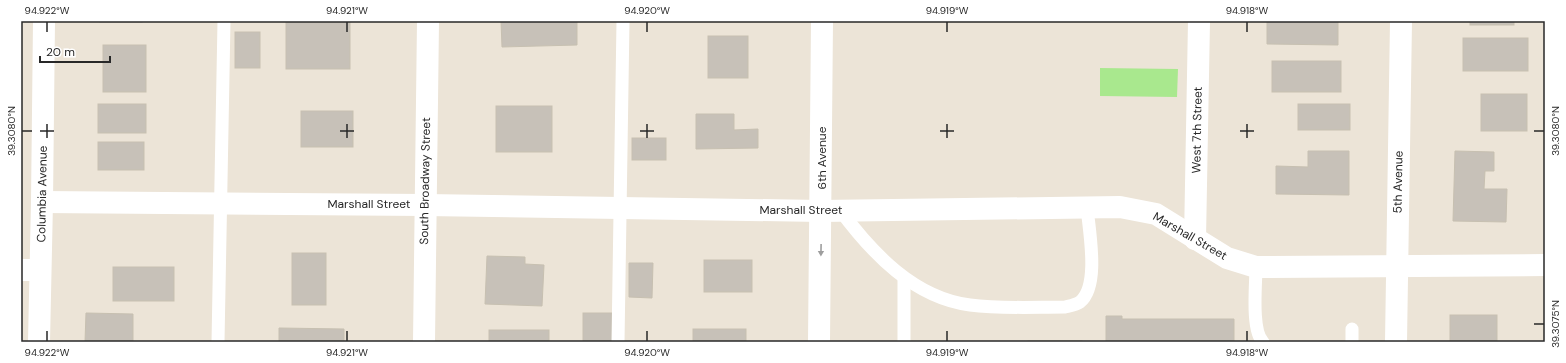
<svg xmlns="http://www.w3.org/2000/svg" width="1566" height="363" viewBox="0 0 1566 363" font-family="'DM Sans',sans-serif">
<rect width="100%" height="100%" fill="#ece4d7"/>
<!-- green -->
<polygon fill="#a9e88e" points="1100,68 1178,69 1177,97 1100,96"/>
<!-- building -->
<g fill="#c7c1b8" stroke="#c7c0b1">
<rect x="100" y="21" width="42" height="1"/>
<polygon points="501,21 577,21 577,45 502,47"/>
<polygon points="1267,21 1338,21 1338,45 1267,44"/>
<rect x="1470" y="21" width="44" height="4"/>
<rect x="286" y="22" width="64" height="47"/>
<rect x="235" y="32" width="25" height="36"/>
<rect x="708" y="36" width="40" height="42"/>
<rect x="1463" y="38" width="65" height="33"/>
<rect x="103" y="45" width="43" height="47"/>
<rect x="1272" y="61" width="69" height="31"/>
<rect x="1481" y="94" width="46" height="37"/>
<rect x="98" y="104" width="48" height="29"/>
<rect x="1298" y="104" width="52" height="26"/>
<rect x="496" y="106" width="56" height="46"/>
<rect x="301" y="111" width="52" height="36"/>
<polygon points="696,114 734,114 734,130 758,129 758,148 696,149"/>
<rect x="632" y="138" width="34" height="22"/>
<rect x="98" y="142" width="46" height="28"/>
<polygon points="1308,151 1349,151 1349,195 1276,194 1276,166 1308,167"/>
<polygon points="1455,151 1494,152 1494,171 1485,171 1484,189 1507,189 1506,222 1453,221"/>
<rect x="292" y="253" width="34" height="52"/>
<polygon points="487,256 525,257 525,264 544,265 542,306 485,304"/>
<rect x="704" y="260" width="48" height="32"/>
<polygon points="629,263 653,263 652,298 629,297"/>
<rect x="113" y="267" width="61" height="34"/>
<polygon points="86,313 133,314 133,342 85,342"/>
<rect x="583" y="313" width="29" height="29"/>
<rect x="1450" y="315" width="47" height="27"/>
<polygon points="1106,316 1122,316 1122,319 1234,319 1234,342 1106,342"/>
<polygon points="279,328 344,329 344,342 279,342"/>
<rect x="693" y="329" width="53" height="13"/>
<rect x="489" y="330" width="60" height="12"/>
<rect x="1028" y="341" width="54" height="1"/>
</g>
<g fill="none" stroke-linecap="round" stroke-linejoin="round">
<!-- service -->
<g stroke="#fff" stroke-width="13">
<path d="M840 210C872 253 914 298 970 305 1001 309 1033 307 1065 307 1069 306 1076 305 1080 302 1100 286 1089 231 1087 207"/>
<path d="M1256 267C1256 284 1251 330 1263 342"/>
<polyline points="904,278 904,342"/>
<polyline points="1352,329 1352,342"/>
<polyline points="218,342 224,21"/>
<polyline points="618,342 623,21"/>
</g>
<!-- minor -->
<g stroke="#fff" stroke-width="22">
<polyline points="42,202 425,205 821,211 1120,207 1156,214 1227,258 1256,267 1545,265"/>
<polyline points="1195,239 1199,21"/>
<polyline points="21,270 40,270"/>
<polyline points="39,342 42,202 44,21"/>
<polyline points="819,342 822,21"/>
<polyline points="1396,342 1401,21"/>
</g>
<!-- tertiary -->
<polyline stroke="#fff" stroke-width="22" points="424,342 428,21"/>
</g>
<!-- one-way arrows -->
<defs><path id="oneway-solid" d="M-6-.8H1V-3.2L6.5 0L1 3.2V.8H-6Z"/></defs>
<use fill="#9e9e9e" href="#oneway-solid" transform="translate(821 250) rotate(91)"/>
<!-- ticks -->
<path fill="none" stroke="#282828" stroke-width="1.5" d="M47 22V32M347 22V32M647 22V32M947 22V32M1247 22V32M47 124V138M347 124V138M647 124V138M947 124V138M1247 124V138M22 131H32M40 131H54M340 131H354M640 131H654M940 131H954M1240 131H1254M1534 131H1544M1534 324H1544M47 331V341M347 331V341M647 331V341M947 331V341M1247 331V341"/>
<g text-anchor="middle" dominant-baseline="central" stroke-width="3.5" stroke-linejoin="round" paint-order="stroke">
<!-- street labels -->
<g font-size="12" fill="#282828" stroke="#fff">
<text transform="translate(1197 130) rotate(-89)">West 7th Street</text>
<text transform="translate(822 158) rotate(-90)">6th Avenue</text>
<text transform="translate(425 181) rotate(-89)">South Broadway Street</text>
<text transform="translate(1398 182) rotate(-89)">5th Avenue</text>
<text transform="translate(42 194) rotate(-89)">Columbia Avenue</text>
<text x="369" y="204">Marshall Street</text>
<text x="801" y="210">Marshall Street</text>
<text transform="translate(1190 236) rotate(30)">Marshall Street</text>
</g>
</g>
<!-- border -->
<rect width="1566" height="363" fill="none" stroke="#ffffff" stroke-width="44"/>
<!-- scale -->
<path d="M40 56v6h70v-6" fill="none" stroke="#282828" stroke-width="2"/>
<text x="46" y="56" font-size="12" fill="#282828" stroke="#ffffff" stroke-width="3" paint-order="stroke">20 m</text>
<rect x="22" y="22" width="1522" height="319" fill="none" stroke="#282828" stroke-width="1.5"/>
<g font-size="10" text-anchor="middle" fill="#282828">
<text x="47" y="14">94.922°W</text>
<text x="347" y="14">94.921°W</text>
<text x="647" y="14">94.920°W</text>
<text x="947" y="14">94.919°W</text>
<text x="1247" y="14">94.918°W</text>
<text transform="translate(11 131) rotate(-90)" y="4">39.3080°N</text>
<text transform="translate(1555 131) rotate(-90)" y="4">39.3080°N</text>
<text transform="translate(1555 324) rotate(-90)" y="4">39.3075°N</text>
<text x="47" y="356">94.922°W</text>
<text x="347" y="356">94.921°W</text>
<text x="647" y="356">94.920°W</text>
<text x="947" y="356">94.919°W</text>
<text x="1247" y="356">94.918°W</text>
</g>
</svg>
